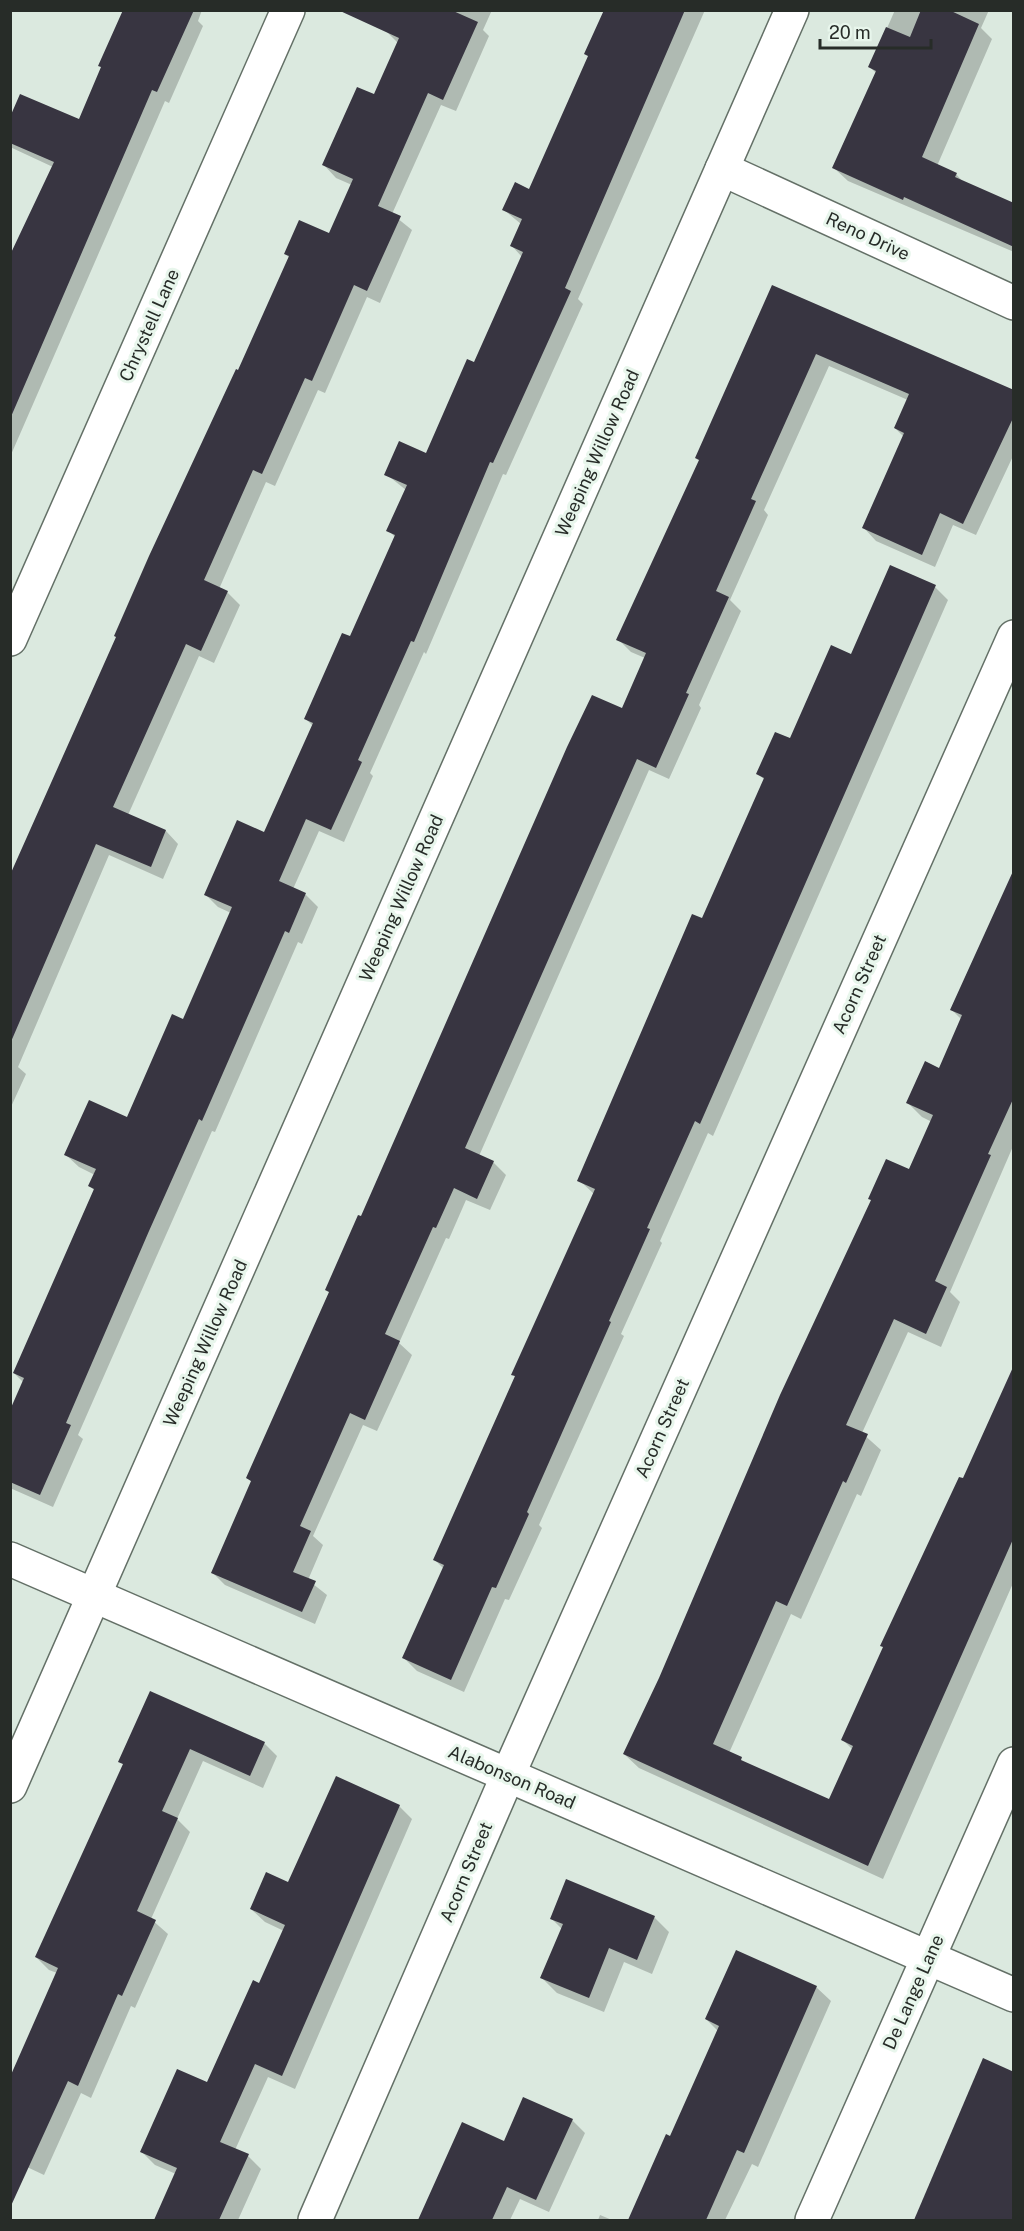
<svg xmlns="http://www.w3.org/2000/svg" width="1024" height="2231" viewBox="0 0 1024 2231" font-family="'Public Sans',sans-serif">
<rect width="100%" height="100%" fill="#dbe9df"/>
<!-- shadow -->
<g fill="#0003">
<polygon points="125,10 202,10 198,21 203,26 169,103 165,101 10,457 10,262 53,167 10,147 10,121 80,121"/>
<polygon points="393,10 492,10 483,30 489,36 456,111 441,105 392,214 412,230 380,303 367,297 325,393 318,390 275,486 266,482 219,589 227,592 240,605 214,663 199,656 128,815 166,831 178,844 163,879 109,855 18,1067 26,1074 10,1109 10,878 290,258 285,254 330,235 352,185 336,178 324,165 374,96 398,43 385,30"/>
<polygon points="606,10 705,10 578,299 583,304 506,475 503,474 426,654 424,652 370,773 373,776 344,842 319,831 293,889 306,895 318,907 302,944 298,942 215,1132 212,1131 162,1244 78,1435 83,1439 53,1507 10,1488 10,1414 24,1383 14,1373 94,1190 90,1186 95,1175 79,1167 66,1155 128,1119 183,1021 231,913 218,907 205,894 265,834 313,726 306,719 351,638 396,538 388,530 406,490 386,474 427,455 474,364 522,257 512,246 521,224 504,210 530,191 590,57"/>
<polygon points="895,10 989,10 981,28 992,39 937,166 956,174 964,183 1014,205 1014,252 848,181 834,168 876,73 870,67"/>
<polygon points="773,287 1014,392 1014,454 976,535 953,525 935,567 876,541 864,528 904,437 895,428 908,400 829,366 764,510 768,515 730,600 741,611 699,705 701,708 669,779 649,770 479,1156 493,1162 506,1175 490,1210 466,1200 449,1239 446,1238 399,1343 412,1355 377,1431 363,1425 313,1536 323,1545 308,1580 327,1595 315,1624 225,1585 213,1573 252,1482 248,1478 362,1218 622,710 645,658 631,652 618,639 700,461"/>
<polygon points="935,587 948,600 713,1136 708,1133 660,1241 662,1243 621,1334 624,1336 539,1525 542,1528 509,1600 505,1599 464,1692 417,1671 404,1658 444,1569 435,1560 516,1378 513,1374 594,1194 579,1180 702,920 765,780 758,774 790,740 852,656"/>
<polygon points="1014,871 1014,1144 950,1292 960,1302 941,1347 908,1332 862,1433 881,1450 861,1496 857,1494 801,1619 791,1614 729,1753 747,1765 830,1801 853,1750 843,1740 964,1480 1014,1382 1014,1581 883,1879 639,1768 624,1754 932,1122 922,1117 908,1103 940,1070 962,1020 951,1009"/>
<polygon points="151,1693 264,1743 277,1756 263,1788 203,1761 177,1819 190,1832 151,1919 168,1934 135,2008 131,2006 91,2098 81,2093 44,2175 10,2159 10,2075 13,2076 57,1973 49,1970 36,1957 124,1765 120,1761"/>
<polygon points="399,1806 412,1819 295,2089 268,2077 235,2150 248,2156 261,2169 238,2220 156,2220 176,2174 155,2165 142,2152 208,2084 260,1985 284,1931 265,1922 251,1909"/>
<polygon points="654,1917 669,1932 652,1974 624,1962 604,2012 557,1993 542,1978 563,1930 552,1919"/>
<polygon points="816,1987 831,2001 758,2167 752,2164 725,2220 629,2220 667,2136 671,2138 718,2031 706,2019"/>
<polygon points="1014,2073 1014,2220 915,2220 953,2136"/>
<polygon points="572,2120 585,2133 549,2212 520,2199 510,2220 419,2220 462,2124 505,2143"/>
<polygon points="600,2215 612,2220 598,2220"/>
</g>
<!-- building -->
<g fill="#383541">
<polygon points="123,10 194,10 157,92 152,90 10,419 10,255 54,162 10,143 10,117 20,94 79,119 101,67 98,66"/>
<polygon points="338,10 451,10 478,22 443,100 428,93 378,206 401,216 367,291 354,285 312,381 305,378 262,474 253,470 204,580 228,591 201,651 186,644 113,807 166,830 151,867 96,844 10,1044 10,875 116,637 114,636 149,556 236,369 238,370 289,256 284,254 299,220 329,233 353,179 322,165 357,87 374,94 399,38"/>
<polygon points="604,10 685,10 565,288 571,291 493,463 490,462 414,642 411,641 358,760 362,762 331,830 306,819 279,881 306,893 289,933 285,931 202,1121 199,1119 149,1231 66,1423 71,1425 40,1495 10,1482 10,1410 24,1378 13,1373 94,1189 88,1186 96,1169 64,1155 89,1100 127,1117 172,1014 183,1019 232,907 204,895 237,820 264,832 313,723 304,719 342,633 350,636 395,535 386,531 407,485 384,475 399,441 426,453 467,359 474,362 523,252 510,246 522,219 502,210 515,182 529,189 588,56 584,54"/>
<polygon points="921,10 949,10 979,24 922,157 957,173 955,177 1014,203 1014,247 904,197 903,200 832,168 876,71 868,67 886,27 910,37"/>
<polygon points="772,285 1014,390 1014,416 963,524 940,513 922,555 862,528 904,433 894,428 909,394 816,354 751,499 756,501 716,591 729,597 686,693 689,694 656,768 637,759 465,1148 494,1161 477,1199 454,1188 436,1228 433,1227 385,1334 400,1341 365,1420 350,1413 300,1526 311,1531 293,1572 316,1581 302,1612 211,1573 251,1481 246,1478 329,1292 325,1290 358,1215 361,1216 567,747 592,695 622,708 646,653 616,640 699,460 695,458"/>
<polygon points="890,565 936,585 700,1124 695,1121 647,1228 650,1229 609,1321 611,1322 527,1512 529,1514 496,1588 492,1587 451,1680 402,1658 444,1565 433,1560 515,1376 511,1375 595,1189 577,1181 692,914 702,918 764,778 756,774 775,732 790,738 831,645 851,654"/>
<polygon points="1014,869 1014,1097 988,1154 991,1155 935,1281 947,1287 926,1334 894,1319 846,1425 868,1434 846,1483 843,1481 787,1606 776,1601 713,1744 742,1757 741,1760 829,1799 853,1746 841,1740 883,1647 880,1646 959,1477 963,1478 1014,1365 1014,1537 868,1866 623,1754 659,1678 780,1395 871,1200 868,1199 886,1159 909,1169 933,1115 906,1103 925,1061 939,1068 962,1015 950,1010"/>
<polygon points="150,1691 265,1742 250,1776 190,1749 162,1811 178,1818 137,1911 156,1920 122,1996 118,1994 78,2086 68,2081 10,2208 10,2077 58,1968 35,1957 123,1764 118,1762"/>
<polygon points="336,1776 400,1805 282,2076 255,2064 220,2142 249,2154 219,2220 154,2220 177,2168 140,2152 177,2069 207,2082 253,1980 259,1983 285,1925 250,1909 266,1872 288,1882"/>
<polygon points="566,1879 655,1916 637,1960 609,1948 589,1998 540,1978 563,1924 550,1919"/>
<polygon points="736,1950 817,1986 744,2153 737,2150 706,2220 628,2220 666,2134 670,2136 719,2026 705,2019"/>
<polygon points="983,2058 1014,2072 1014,2220 914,2220"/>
<polygon points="523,2097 573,2119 536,2200 507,2187 492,2220 418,2220 462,2122 504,2141"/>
</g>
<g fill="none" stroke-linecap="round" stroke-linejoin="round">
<!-- minor casing -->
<g stroke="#647067" stroke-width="36">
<g id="minor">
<polyline points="722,169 1014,303"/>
<polyline points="10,639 288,10"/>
<polyline points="10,1559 1014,1995"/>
<polyline points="10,1786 792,10"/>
<polyline points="315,2220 508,1775 1014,637"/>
<polyline points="812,2220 1014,1764"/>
</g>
</g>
<!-- minor -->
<use href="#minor" stroke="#fff" stroke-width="33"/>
</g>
<g text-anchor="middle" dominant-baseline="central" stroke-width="6" stroke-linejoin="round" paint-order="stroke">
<!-- street labels -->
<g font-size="18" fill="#272c28" stroke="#e8f6ec">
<text transform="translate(868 236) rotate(25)">Reno Drive</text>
<text transform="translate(149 325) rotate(-66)">Chrystell Lane</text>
<text transform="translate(597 453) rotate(-66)">Weeping Willow Road</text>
<text transform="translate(401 898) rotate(-66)">Weeping Willow Road</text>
<text transform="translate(859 984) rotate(-66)">Acorn Street</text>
<text transform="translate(205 1343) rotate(-66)">Weeping Willow Road</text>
<text transform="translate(662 1428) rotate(-66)">Acorn Street</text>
<text transform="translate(512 1777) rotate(23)">Alabonson Road</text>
<text transform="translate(466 1872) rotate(-67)">Acorn Street</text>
<text transform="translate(913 1992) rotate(-66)">De Lange Lane</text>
</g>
</g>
<!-- border -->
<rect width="1024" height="2231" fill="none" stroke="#272c28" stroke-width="24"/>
<!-- scale -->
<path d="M820 39v9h111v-9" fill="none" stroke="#272c28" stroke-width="3"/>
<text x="829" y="39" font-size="18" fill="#272c28" stroke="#e8f6ec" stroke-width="4.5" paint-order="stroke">20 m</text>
</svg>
